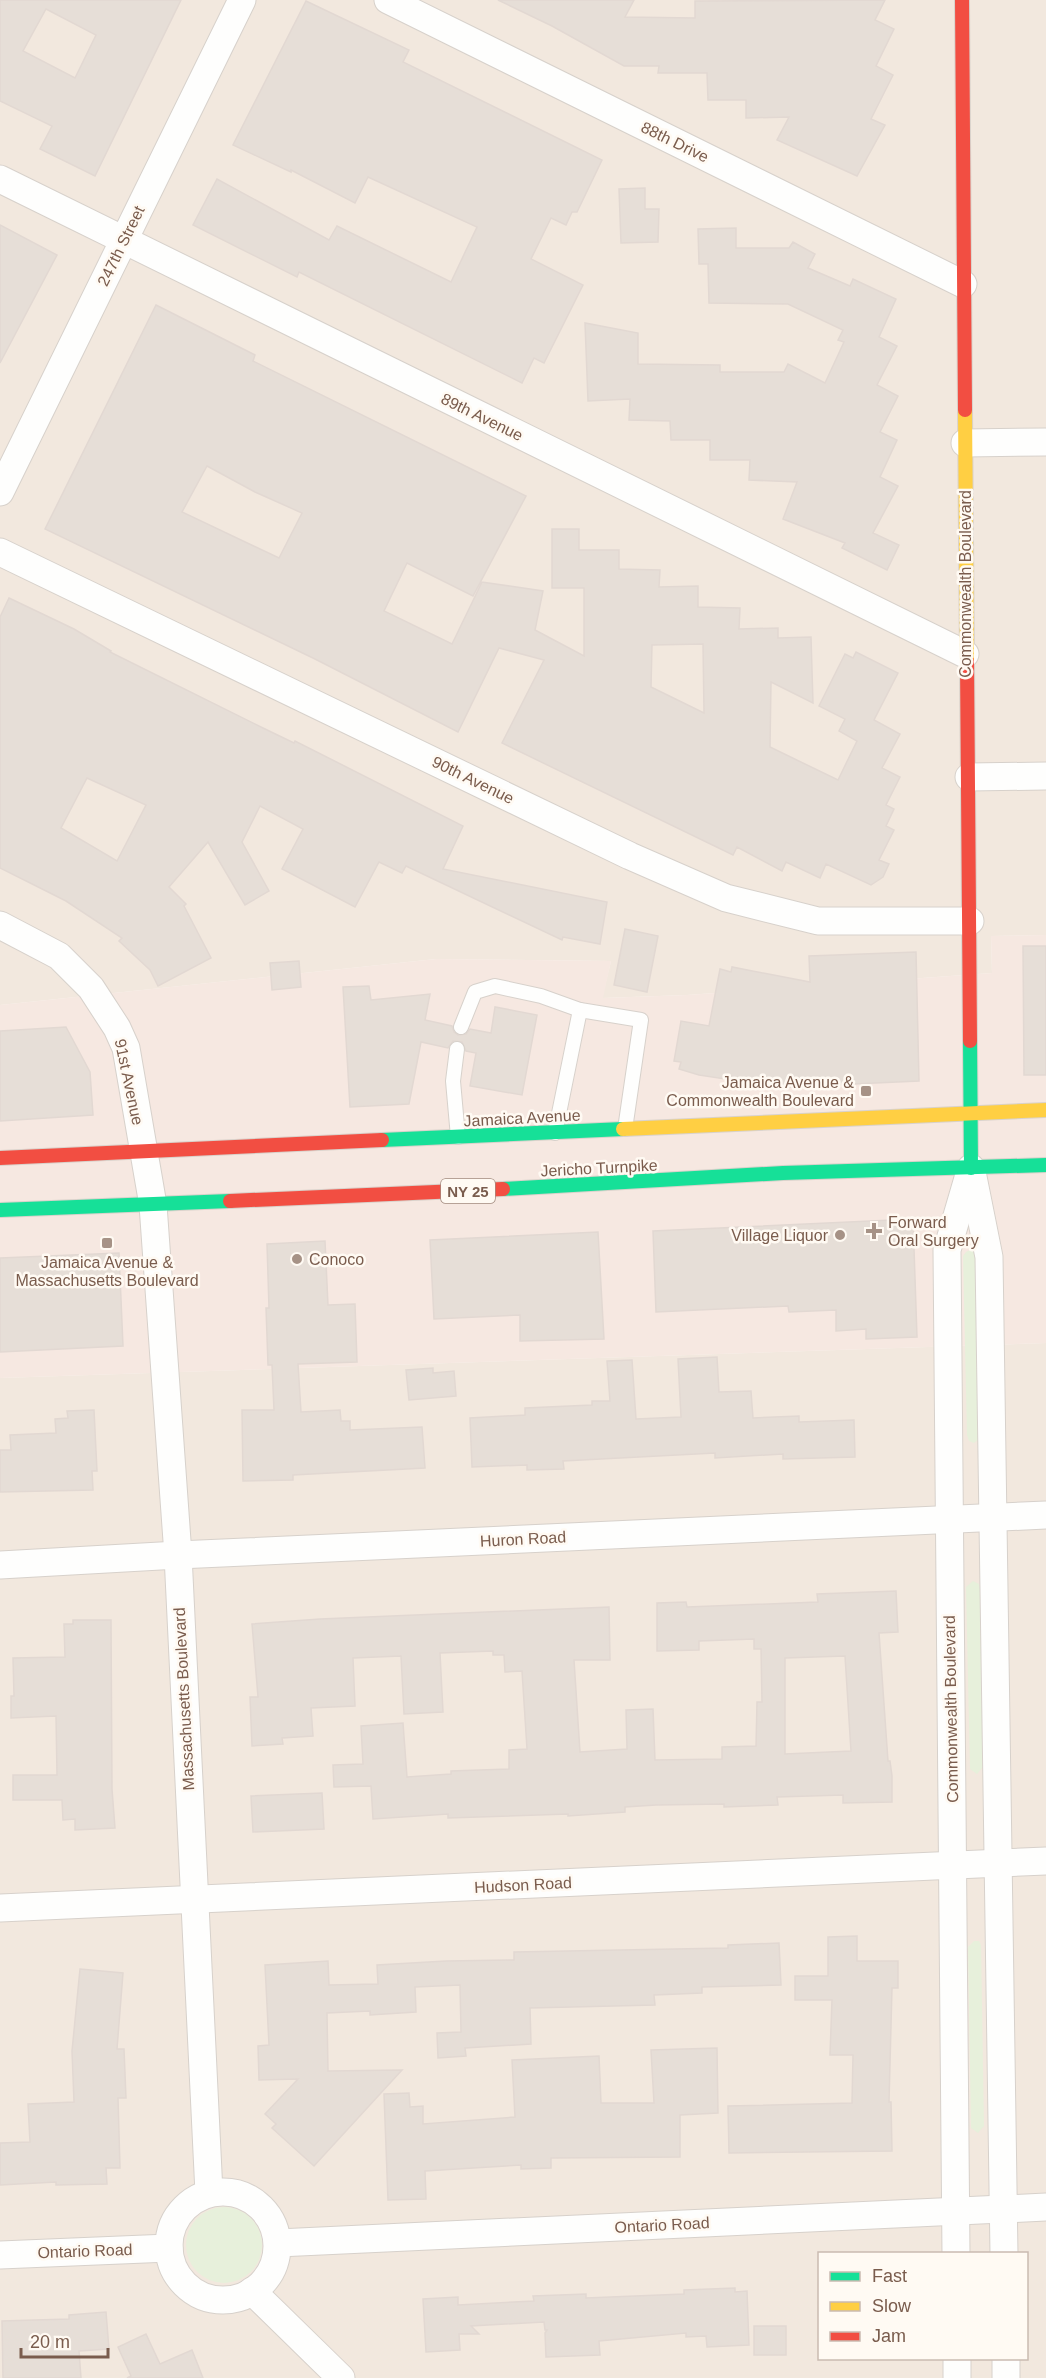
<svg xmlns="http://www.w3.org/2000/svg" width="1046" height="2378" viewBox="0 0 1046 2378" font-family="Helvetica,sans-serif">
<rect width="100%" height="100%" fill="#f9f5f0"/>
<!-- residential -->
<g fill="#f2e8de" fill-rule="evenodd">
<polygon points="0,0 1046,0 1046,935 991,936 992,973 687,995 602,998 611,961 436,959 0,1005"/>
<path d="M1046 1343V2378H0V1378ZM820 2254H1026V2358H820Z"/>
</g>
<!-- commercial -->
<polygon fill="#f6e8e1" points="1046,935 1046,1343 0,1378 0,1005 436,959 611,961 603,998 687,995 992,973 991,936"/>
<!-- green -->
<g fill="#e7f0db">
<polygon points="970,1250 976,1253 979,1439 974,1443 969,1441 967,1435 963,1256 966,1252"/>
<polygon points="973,1581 979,1584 980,1589 983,1767 977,1774 970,1769 966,1587"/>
<polygon points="974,1941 979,1941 981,1945 984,2126 978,2133 971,2128 968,1947"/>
<circle cx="224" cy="2245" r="38"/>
</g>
<!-- building -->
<g fill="#e6ded7" stroke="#e2d8d2" stroke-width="1.5" fill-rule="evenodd">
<path d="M0 0H181L95 176 40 149 52 126 0 101ZM46 9 96 35 75 78 23 51Z"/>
<polygon points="498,0 634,0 625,17 695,18 695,1 885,0 875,20 894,29 876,66 893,75 871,119 885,125 857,176 777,140 789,117 746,118 746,100 708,100 707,73 658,73 659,66 624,66 552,26"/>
<polygon points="306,1 409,50 403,62 602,160 577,212 572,212 566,225 551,218 531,259 583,285 544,363 534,358 522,383 299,272 297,277 193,225 217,179 329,240 337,226 451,282 477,227 368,177 355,203 291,170 291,172 233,145"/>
<polygon points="645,188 645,209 659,209 658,242 621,243 619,189"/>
<polygon points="0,225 57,255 0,363"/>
<polygon points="736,228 736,248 789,248 793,242 815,254 808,268 850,286 853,279 896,299 879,337 897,346 877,385 898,396 880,432 897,440 880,477 898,486 873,533 899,545 887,570 842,548 845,543 783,519 797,482 749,480 750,460 710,460 710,440 671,440 670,421 629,420 630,399 588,401 585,323 638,333 638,364 720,365 720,372 784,372 788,364 825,383 844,342 838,340 843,330 788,304 709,303 708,264 699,264 698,229"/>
<path d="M156 305 255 355 253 361 526 496 473 596 407 563 384 611 452 644 482 582 543 591 535 630 584 656V588H552V529H579V550H619V569L660 570 659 587 698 586V607L740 608 739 629 778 628V638L811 637 813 703 771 682 770 747 838 780 857 741 839 731 845 719 819 706 845 654 853 658 856 652 898 673 874 720 900 734 882 768 900 777 886 805 894 809 886 826 894 830 879 860 889 864 883 877 871 885 826 864 820 878 786 862 782 871 737 847 733 855 502 743 544 660 499 648 458 732 315 659 45 529ZM207 466 255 492 302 513 279 558 182 512ZM703 644 704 713 651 687 652 645Z"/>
<path d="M9 598 74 629 111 651 110 652 263 728 294 743 295 741 463 826 443 869 607 902 600 944 563 937 562 940 406 866 402 873 379 862 355 907 282 869 303 829 260 806 242 842 269 891 245 905 208 842 169 887 186 904 184 906 211 958 158 986 150 970 119 941 122 938 66 901 0 868V617ZM87 778 146 805 117 861 61 828Z"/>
<polygon points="625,929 658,936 647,992 614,985"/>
<polygon points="1023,946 1046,946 1046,1075 1024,1075"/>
<polygon points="916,952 919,1081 787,1087 725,1075 725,1079 699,1075 679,1069 681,1062 674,1061 681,1021 709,1026 720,969 731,972 732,967 810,982 809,956"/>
<polygon points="299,961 301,987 272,990 270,963"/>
<polygon points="369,986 371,1000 430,994 425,1020 452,1026 454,1032 458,1035 466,1034 470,1029 491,1033 495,1007 537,1015 522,1095 470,1086 476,1053 466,1051 462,1042 453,1041 448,1048 421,1042 409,1104 350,1107 343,987"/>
<polygon points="66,1027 90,1072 93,1115 0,1121 0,1031"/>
<polygon points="913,1219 917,1337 866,1339 866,1329 836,1331 836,1310 789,1312 788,1306 656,1312 653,1231"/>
<polygon points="598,1232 604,1339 520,1341 520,1315 434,1319 430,1240"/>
<polygon points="325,1241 328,1305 355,1304 357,1362 298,1364 301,1412 340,1410 341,1421 350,1421 350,1430 422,1427 425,1468 293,1475 293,1480 243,1481 242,1410 274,1410 272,1365 268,1365 266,1308 269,1308 267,1244"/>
<polygon points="119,1253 123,1346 0,1352 0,1258"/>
<polygon points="717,1357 719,1392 751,1391 753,1418 799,1416 799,1422 854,1420 855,1457 783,1459 783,1454 715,1458 715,1453 563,1461 564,1469 527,1470 527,1465 472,1467 470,1418 525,1415 525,1408 592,1405 592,1401 610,1401 607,1361 632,1360 636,1419 681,1417 678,1359"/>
<polygon points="433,1368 433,1373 454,1371 456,1396 409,1400 406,1370"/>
<polygon points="94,1410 97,1471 92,1471 93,1490 0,1492 0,1450 11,1450 10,1435 56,1433 55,1419 68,1418 67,1411"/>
<path d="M896 1591 898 1632 879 1633 888 1761H890L892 1776V1802L843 1803V1795L777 1797 778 1805 724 1807V1804L656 1805 625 1807V1812L568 1816V1814L448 1818V1814L373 1819 371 1786 334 1787 333 1765 363 1764 361 1726 403 1723 407 1777 451 1774V1771L509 1769V1750L527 1749 522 1671 505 1672 504 1655H493V1651L440 1653 443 1712 404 1714 401 1656 353 1658 355 1706 311 1708 313 1736 282 1738 283 1744 252 1746 250 1697H258L252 1624 320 1619 609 1607 610 1660H574L580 1752 627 1749 626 1710 653 1709 655 1760 722 1759V1747L756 1746 757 1702H762L761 1649H754V1639L699 1641V1650L657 1651V1603L686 1602 687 1607 818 1602 817 1594ZM845 1656 851 1751 785 1754V1658Z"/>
<polygon points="73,1620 111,1620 112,1789 115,1828 75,1830 75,1819 63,1820 62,1800 13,1800 13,1775 57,1775 56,1716 11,1718 11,1696 14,1696 13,1658 65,1657 64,1624 73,1624"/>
<polygon points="322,1793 324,1829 253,1832 251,1796"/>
<polygon points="857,1936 857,1961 898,1961 898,1988 892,1988 889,2102 891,2102 892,2151 729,2153 728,2106 852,2103 853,2055 830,2055 832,2000 795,2000 795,1976 828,1976 828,1937"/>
<polygon points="779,1943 781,1985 702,1987 702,1993 654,1995 655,2005 530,2008 531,2044 465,2048 466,2056 438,2058 437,2033 461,2032 460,1985 415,1987 416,2012 370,2015 370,2011 327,2013 328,2071 402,2070 314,2166 272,2128 276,2124 265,2114 298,2079 259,2080 258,2046 269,2045 265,1965 328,1961 329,1985 378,1984 377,1965 446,1961 514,1960 514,1952 728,1948 728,1945"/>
<polygon points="80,1969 123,1973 117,2049 124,2049 126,2098 118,2098 120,2168 106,2168 107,2184 56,2185 56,2182 0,2185 0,2143 30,2142 28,2104 74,2102 72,2051"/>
<polygon points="717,2048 718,2113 680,2115 680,2157 551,2158 551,2168 521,2169 521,2165 425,2171 426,2199 388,2200 384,2094 409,2093 410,2107 423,2106 423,2124 515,2117 512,2060 599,2056 601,2103 654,2103 651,2050"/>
<polygon points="735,2288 735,2292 747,2291 749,2345 707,2347 706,2336 686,2337 686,2333 599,2341 600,2355 546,2357 545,2333 547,2330 545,2330 544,2322 471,2326 479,2334 459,2334 460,2350 426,2352 423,2299 458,2297 458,2305 534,2301 533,2296 586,2294 586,2298 684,2294 684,2290"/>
<polygon points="106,2312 109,2349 79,2351 81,2378 3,2378 2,2321 69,2319 69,2315"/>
<rect x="754" y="2326" width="32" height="29"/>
<polygon points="146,2334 160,2364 192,2350 203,2378 127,2378 131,2376 118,2347"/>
</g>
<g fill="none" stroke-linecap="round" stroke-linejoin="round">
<!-- lane casing -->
<g stroke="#d7d1cb" stroke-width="16">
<g id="lane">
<polyline points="461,1027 475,992 495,986 541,996 580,1010"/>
<polyline points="457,1049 453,1081 458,1137"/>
<polyline points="555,1133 580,1010 641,1020 625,1129"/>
</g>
</g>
<!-- street casing -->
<g stroke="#d7d1cb" stroke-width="29">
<g id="street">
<polyline points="388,0 963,284"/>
<polyline points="0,179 965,654"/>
<polyline points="965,443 1046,442"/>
<polyline points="0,492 242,0"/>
<polyline points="0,552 630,856 726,898 818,921 970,921"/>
<polyline points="969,777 1046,776"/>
<polyline points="0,925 59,956 91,988 117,1028 126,1048 153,1205 178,1555 209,2193"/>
<polyline points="972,1172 989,1257 1004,2254"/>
<polyline points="0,1565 178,1555 1046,1515"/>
<polyline points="0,1908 1046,1861"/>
<circle cx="223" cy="2246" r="54"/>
<polyline points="278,2243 1046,2207"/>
<polyline points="956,2254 947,1250 971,1168"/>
<polyline points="0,2255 169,2248"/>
<polyline points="252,2291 341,2378"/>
<polyline points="957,2358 957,2378"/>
<polyline points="1006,2358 1006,2378"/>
</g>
</g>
<!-- fast casing -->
<g stroke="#d9d2cb" stroke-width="16">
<g id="fast">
<polyline points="970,1041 971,1168"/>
<polyline points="382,1140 623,1129"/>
<polyline points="503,1189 783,1173 1046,1165"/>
<polyline points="0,1210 230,1201"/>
</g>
</g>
<!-- slow casing -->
<g stroke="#d9d2cb" stroke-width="16">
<g id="slow">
<polyline points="965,410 967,661"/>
<polyline points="623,1129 1046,1110"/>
</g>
</g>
<!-- jam casing -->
<g stroke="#d9d2cb" stroke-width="16">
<g id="jam">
<polyline points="962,0 965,410"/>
<polyline points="967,661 970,1041"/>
<polyline points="0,1158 382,1140"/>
<polyline points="230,1201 503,1189"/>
</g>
</g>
<!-- lane -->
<use href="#lane" stroke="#fefefd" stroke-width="14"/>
<!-- street -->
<use href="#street" stroke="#fefefd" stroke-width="27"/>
<!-- fast -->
<use href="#fast" stroke="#16e098" stroke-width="14"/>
<!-- slow -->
<use href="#slow" stroke="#ffcf43" stroke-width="14"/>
<!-- jam -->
<use href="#jam" stroke="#f24e42" stroke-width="14"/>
</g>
<!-- markers -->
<g fill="#a69286" stroke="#fffaf3" stroke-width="2">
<rect x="860" y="1085" width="12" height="12" rx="3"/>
<path d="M871 1222h6v6h6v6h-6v6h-6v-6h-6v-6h6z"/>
<circle cx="840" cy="1235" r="6"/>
<rect x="101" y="1237" width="12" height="12" rx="3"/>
<circle cx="297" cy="1259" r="6"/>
</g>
<g text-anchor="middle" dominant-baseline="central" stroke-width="5" stroke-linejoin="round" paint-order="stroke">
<!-- shield labels -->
<rect fill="#fffaf3" stroke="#a28b7f" stroke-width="1.5" x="441" y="1179" width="54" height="24" rx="4.5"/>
<g font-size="15" font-weight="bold" fill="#7a5c4d">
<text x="468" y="1191">NY 25</text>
</g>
<!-- street labels -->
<g font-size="16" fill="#7a5c4d" stroke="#fffaf3">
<text transform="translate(675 142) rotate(26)">88th Drive</text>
<text transform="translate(121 246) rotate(-64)">247th Street</text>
<text transform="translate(482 417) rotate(26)">89th Avenue</text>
<text transform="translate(965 584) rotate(-90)">Commonwealth Boulevard</text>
<text transform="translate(473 780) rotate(26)">90th Avenue</text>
<text transform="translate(129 1082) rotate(78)">91st Avenue</text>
<text transform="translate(522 1118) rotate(-3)">Jamaica Avenue</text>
<text transform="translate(599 1168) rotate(-3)">Jericho Turnpike</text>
<text transform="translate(523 1539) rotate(-3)">Huron Road</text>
<text transform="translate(184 1699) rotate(-93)">Massachusetts Boulevard</text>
<text transform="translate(951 1709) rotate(-91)">Commonwealth Boulevard</text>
<text transform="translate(523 1885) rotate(-3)">Hudson Road</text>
<text transform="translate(662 2225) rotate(-3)">Ontario Road</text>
<text transform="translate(85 2251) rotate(-2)">Ontario Road</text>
</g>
<!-- poi labels -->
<g font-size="16" fill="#7a5c4d" stroke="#fffaf3" text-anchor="end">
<text x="854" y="1082">Jamaica Avenue &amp;<tspan x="854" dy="18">Commonwealth Boulevard</tspan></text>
<text x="888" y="1222" text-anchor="start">Forward<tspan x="888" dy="18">Oral Surgery</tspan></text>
<text x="828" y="1235">Village Liquor</text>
<text x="309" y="1259" text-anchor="start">Conoco</text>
<text x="107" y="1262" text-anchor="middle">Jamaica Avenue &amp;<tspan x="107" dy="18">Massachusetts Boulevard</tspan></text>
</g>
</g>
<!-- legend -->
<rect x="818" y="2252" width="210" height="108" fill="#fffaf3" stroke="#cabbb1" stroke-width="1.5"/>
<rect x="830" y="2272" width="30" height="9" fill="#16e098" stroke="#cabbb1" stroke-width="1.5"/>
<text x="872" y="2282" font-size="18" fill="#7a5c4d">Fast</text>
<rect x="830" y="2302" width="30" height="9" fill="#ffcf43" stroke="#cabbb1" stroke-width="1.5"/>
<text x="872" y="2312" font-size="18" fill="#7a5c4d">Slow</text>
<rect x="830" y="2332" width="30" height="9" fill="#f24e42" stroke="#cabbb1" stroke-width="1.5"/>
<text x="872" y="2342" font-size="18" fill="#7a5c4d">Jam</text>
<!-- scale -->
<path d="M21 2348v9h87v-9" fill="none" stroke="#7a5c4d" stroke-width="3"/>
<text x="30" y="2348" font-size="18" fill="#7a5c4d" stroke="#fffaf3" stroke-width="4.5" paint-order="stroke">20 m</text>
</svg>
